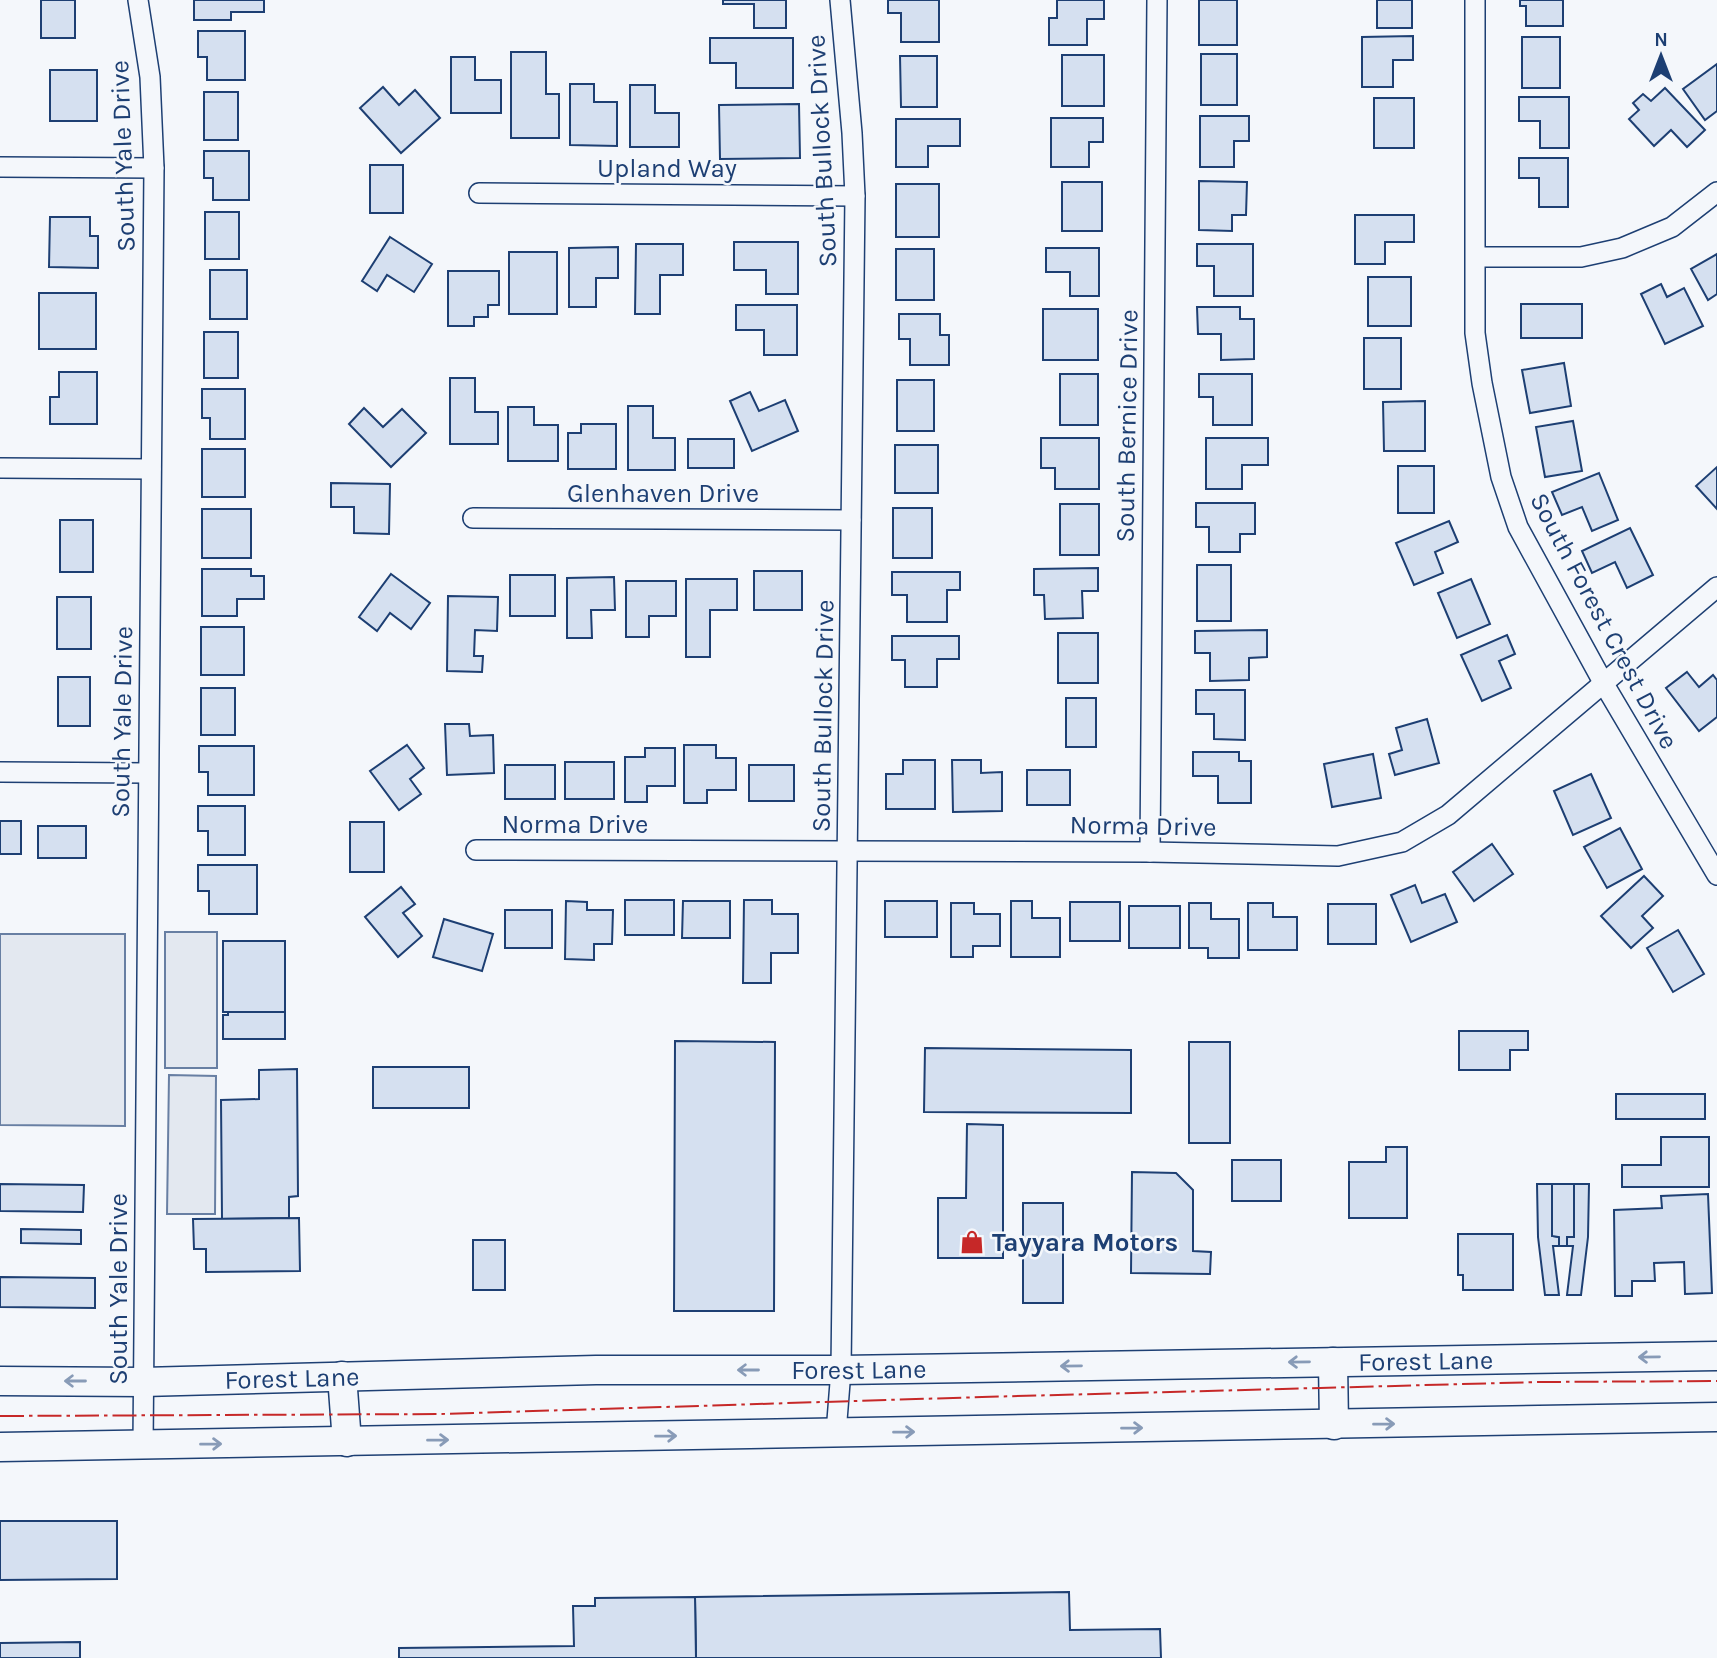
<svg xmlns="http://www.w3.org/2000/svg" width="1717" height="1658" viewBox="0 0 1717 1658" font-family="Karla,sans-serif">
<rect width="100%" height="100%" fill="#f4f7fb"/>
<!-- parking -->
<g fill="#e3e8f0" stroke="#687fa3" stroke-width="2">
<rect x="165" y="932" width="52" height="136"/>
<polygon points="0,934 125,934 125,1126 0,1125"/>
<polygon points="169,1075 216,1076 215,1214 167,1214"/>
</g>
<!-- building -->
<g fill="#d5e0f0" stroke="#1d3f73" stroke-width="2">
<rect x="41" y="0" width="34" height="38"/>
<polygon points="194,0 264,0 264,12 231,12 231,20 194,20"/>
<polygon points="723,0 786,0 786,28 754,28 754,4 723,4"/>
<polygon points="888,0 939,0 939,42 901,42 901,13 888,13"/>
<polygon points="1057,0 1104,0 1104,19 1087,19 1087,45 1049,45 1049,18 1057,18"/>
<rect x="1199" y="0" width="38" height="45"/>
<rect x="1377" y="0" width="35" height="28"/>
<polygon points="1520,0 1563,0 1563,26 1526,26 1526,6 1520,6"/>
<polygon points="198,31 245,31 245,80 207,80 207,57 198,57"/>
<polygon points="1413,36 1413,60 1393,60 1393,87 1362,87 1362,37"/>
<rect x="1522" y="37" width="38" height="51"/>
<polygon points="710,38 793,38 793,88 736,88 736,63 710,63"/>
<polygon points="511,52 546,52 546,94 559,94 559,138 511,138"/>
<rect x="1201" y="54" width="36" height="51"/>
<rect x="1062" y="55" width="42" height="51"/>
<polygon points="900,56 937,56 937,107 901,107"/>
<polygon points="451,57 475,57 475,80 501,80 501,113 451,113"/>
<polygon points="1717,64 1717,111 1705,120 1683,89"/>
<rect x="50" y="70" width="47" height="51"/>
<polygon points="570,84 594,84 594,102 617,102 617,146 570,145"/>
<polygon points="630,85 655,85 655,113 679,113 679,147 630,147"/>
<polygon points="383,87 399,105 415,90 440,118 401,153 360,108"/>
<polygon points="1665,88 1705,130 1687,147 1671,130 1654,146 1629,119 1639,110 1633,103 1643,94 1651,101"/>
<rect x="204" y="92" width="34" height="48"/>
<polygon points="1519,97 1569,97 1569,148 1540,148 1540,121 1519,121"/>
<rect x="1374" y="98" width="40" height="50"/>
<polygon points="799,104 800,158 720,159 719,105"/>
<polygon points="1200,116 1249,116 1249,141 1234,141 1234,167 1200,167"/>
<polygon points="1051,118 1103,118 1103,142 1089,142 1089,167 1051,167"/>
<polygon points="896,119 960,119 960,146 928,146 928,167 896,167"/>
<polygon points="204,151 249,151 249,200 213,200 213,178 204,178"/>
<polygon points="1519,158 1568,158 1568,207 1539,207 1539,178 1519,178"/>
<rect x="370" y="165" width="33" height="48"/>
<polygon points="1199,181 1247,182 1246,215 1232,215 1232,231 1199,230"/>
<rect x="1062" y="182" width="40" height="49"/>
<rect x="896" y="184" width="43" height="53"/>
<rect x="205" y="212" width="34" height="47"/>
<polygon points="1355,215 1414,215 1414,242 1385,242 1385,264 1355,264"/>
<polygon points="50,217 90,217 90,236 98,236 98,268 49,267"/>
<polygon points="390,237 432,264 414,292 387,275 377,291 362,281"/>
<polygon points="734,242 798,242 798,294 766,294 766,270 734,270"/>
<polygon points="636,244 683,244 683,275 660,275 660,314 635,314"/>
<polygon points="1197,244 1253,244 1253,296 1214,296 1214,266 1197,266"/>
<polygon points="618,247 618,278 596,278 596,307 569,307 569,248"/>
<polygon points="1046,248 1099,248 1099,296 1070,296 1070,272 1046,272"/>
<rect x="896" y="249" width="38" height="51"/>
<rect x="509" y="252" width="48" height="62"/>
<polygon points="1717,254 1717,294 1708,300 1691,269"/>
<rect x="210" y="270" width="37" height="49"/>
<polygon points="448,271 499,271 499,305 488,305 488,317 474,317 474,326 448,326"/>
<rect x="1368" y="277" width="43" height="49"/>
<polygon points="1661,284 1667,297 1684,288 1703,326 1665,344 1641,294"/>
<rect x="39" y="293" width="57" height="56"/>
<rect x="1521" y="304" width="61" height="34"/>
<polygon points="736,305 797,305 797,355 764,355 764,330 736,330"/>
<polygon points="1197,307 1240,307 1240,319 1254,319 1254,359 1221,360 1221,334 1198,334"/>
<rect x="1043" y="309" width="55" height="51"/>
<polygon points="899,314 940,314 940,335 949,335 949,365 910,365 910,339 899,339"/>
<rect x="204" y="332" width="34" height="46"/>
<rect x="1364" y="338" width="37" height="51"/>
<polygon points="1564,363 1571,406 1530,413 1522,370"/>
<polygon points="59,372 97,372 97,424 50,424 50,397 59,397"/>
<rect x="1060" y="374" width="38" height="51"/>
<polygon points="1199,374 1252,374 1252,425 1213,425 1213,397 1199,397"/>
<polygon points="450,378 475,378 475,412 498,412 498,444 450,444"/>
<rect x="897" y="380" width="37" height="51"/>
<polygon points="202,389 245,389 245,439 210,439 210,418 202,418"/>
<polygon points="750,392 759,411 785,400 798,431 752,451 730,401"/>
<polygon points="1425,401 1425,451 1384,451 1383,402"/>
<polygon points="628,406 653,406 653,438 675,438 675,470 628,470"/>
<polygon points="508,407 534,407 534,425 558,425 558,461 508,461"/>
<polygon points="364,408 383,427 402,409 426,433 391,467 349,424"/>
<polygon points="1573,421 1582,471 1545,477 1536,427"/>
<polygon points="581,424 616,424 616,469 568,469 568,433 581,433"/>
<polygon points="1041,438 1099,438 1099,489 1055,489 1055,468 1041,468"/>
<polygon points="1206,438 1268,438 1268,465 1242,465 1242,489 1206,489"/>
<rect x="688" y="439" width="46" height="29"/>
<rect x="895" y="445" width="43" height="48"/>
<rect x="202" y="449" width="43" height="48"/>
<rect x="1398" y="466" width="36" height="47"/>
<polygon points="1717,467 1717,509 1696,486"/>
<polygon points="1599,473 1618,520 1592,531 1582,507 1562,515 1552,492"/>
<polygon points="331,483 390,484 389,534 354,533 354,507 331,507"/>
<polygon points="1196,503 1255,503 1255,534 1240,534 1240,552 1209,552 1209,527 1196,527"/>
<rect x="1060" y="504" width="39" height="51"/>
<rect x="893" y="508" width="39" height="50"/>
<rect x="202" y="509" width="49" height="49"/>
<rect x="60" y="520" width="33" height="52"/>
<polygon points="1449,521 1458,542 1435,552 1443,573 1414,585 1396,543"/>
<polygon points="1630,528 1653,575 1627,588 1615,562 1592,573 1582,551"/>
<rect x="1197" y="565" width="34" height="56"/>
<polygon points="1098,568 1098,591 1082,591 1083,618 1045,619 1044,595 1034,595 1034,569"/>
<polygon points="202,569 251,569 251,576 264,576 264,599 237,599 237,616 202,616"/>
<rect x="754" y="571" width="48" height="39"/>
<polygon points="892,572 960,572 960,590 947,590 947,622 907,622 907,595 892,595"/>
<polygon points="391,574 430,603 411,629 390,613 377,631 359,617"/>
<rect x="510" y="575" width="45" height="41"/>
<polygon points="614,577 615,610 591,610 592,638 567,638 567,578"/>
<polygon points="686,579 737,579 737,610 710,610 710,657 686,657"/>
<polygon points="1471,579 1490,624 1457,638 1438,593"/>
<polygon points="626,581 676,581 676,616 649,616 649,637 626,637"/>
<polygon points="448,596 498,597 497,631 475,630 474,656 483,656 482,672 447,671"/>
<rect x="57" y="597" width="34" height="52"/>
<rect x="201" y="627" width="43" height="48"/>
<polygon points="1267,630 1267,657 1249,658 1249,680 1210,681 1210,653 1195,653 1195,631"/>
<rect x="1058" y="633" width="40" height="50"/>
<polygon points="1507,635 1515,654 1499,661 1511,688 1482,701 1461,655"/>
<polygon points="892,636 959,636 959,659 937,659 937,687 905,687 905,660 892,660"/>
<polygon points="1687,672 1699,687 1713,675 1717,680 1717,717 1699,731 1666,688"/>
<rect x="58" y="677" width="32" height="49"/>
<rect x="201" y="688" width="34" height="47"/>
<polygon points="1196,690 1245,690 1245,740 1214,739 1214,714 1196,714"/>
<rect x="1066" y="698" width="30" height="49"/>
<polygon points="1427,719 1439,763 1395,775 1389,754 1402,750 1396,728"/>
<polygon points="445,724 469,724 470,736 493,735 494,773 447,775"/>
<polygon points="407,745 424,768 410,779 421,794 399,810 370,771"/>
<polygon points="684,745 716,745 716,758 736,758 736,790 707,790 707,803 684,803"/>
<polygon points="199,746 254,746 254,795 208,795 208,772 199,772"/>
<polygon points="645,748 675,748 675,786 647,786 647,802 625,802 625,757 645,757"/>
<polygon points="1193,752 1239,752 1239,761 1251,761 1251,803 1218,803 1218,776 1193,776"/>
<polygon points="1373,754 1381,798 1332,807 1324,764"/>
<polygon points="903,760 935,760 935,809 886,809 886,774 903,774"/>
<polygon points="952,760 981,760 981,773 1002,772 1002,811 953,812"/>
<rect x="565" y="762" width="49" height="37"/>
<rect x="505" y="765" width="50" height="34"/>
<rect x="749" y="765" width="45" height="36"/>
<rect x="1027" y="770" width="43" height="35"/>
<polygon points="1591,774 1611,818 1573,835 1554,791"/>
<polygon points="198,806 245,806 245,855 208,855 208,831 198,831"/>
<rect x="0" y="821" width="21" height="33"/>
<rect x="350" y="822" width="34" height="50"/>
<rect x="38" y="826" width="48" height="32"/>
<polygon points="1620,828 1642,869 1607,888 1584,847"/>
<polygon points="1492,844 1513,874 1474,901 1453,872"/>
<polygon points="198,865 257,865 257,914 209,914 209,891 198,891"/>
<polygon points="1644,876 1663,896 1642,916 1653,928 1631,948 1601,916"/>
<polygon points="1415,885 1422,903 1445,894 1457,922 1411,942 1391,895"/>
<polygon points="401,887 415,904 403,913 422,936 398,957 365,917"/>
<rect x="625" y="900" width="49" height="35"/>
<polygon points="744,900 772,900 772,914 798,914 798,953 771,953 771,983 743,983"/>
<polygon points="566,901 587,902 587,910 613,910 612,944 594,944 594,960 565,959"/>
<polygon points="683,901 730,901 730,938 682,938"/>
<rect x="885" y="901" width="52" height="36"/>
<polygon points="1011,901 1032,901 1032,918 1060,918 1060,957 1011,957"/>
<rect x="1070" y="902" width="50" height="39"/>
<polygon points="951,903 974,903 974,914 1000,914 1000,946 973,946 973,957 951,957"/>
<polygon points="1189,903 1211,903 1211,919 1239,919 1239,958 1208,958 1208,948 1189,948"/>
<polygon points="1248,903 1273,903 1273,917 1297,917 1297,950 1248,950"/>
<rect x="1328" y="904" width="48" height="40"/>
<rect x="1129" y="906" width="51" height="42"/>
<rect x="505" y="910" width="47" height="38"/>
<polygon points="444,919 493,934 482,971 433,957"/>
<polygon points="1678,930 1704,974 1673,992 1647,948"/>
<rect x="223" y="941" width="62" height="71"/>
<polygon points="228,1012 285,1012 285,1039 223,1039 223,1015 228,1015"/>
<polygon points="1459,1031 1528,1031 1528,1050 1510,1050 1510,1070 1459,1070"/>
<polygon points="675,1041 775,1042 774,1311 674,1311"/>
<rect x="1189" y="1042" width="41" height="101"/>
<polygon points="925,1048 1131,1050 1131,1113 924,1112"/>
<rect x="373" y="1067" width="96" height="41"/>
<polygon points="297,1069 298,1196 289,1197 289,1218 222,1219 221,1100 259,1099 259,1070"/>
<rect x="1616" y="1094" width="89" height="25"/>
<polygon points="967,1124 1003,1125 1003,1258 938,1258 938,1198 966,1198"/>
<polygon points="1661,1137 1709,1137 1709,1187 1622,1187 1622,1165 1661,1165"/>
<polygon points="1386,1147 1407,1147 1407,1218 1349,1218 1349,1162 1386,1162"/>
<rect x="1232" y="1160" width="49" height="41"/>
<polygon points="1132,1172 1176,1173 1193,1190 1193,1251 1211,1252 1210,1274 1131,1273"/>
<polygon points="0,1184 84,1185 83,1212 0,1211"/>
<polygon points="1537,1184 1552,1184 1552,1236 1559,1237 1559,1246 1553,1246 1559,1295 1545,1295 1538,1237"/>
<polygon points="1552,1184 1574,1184 1574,1237 1567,1237 1567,1246 1559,1246 1559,1237 1552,1236"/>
<polygon points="1574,1184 1589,1184 1588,1237 1581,1295 1567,1295 1573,1246 1567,1246 1567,1237 1574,1237"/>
<polygon points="1708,1194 1712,1293 1685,1294 1684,1262 1654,1263 1655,1281 1632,1281 1632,1296 1615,1296 1614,1210 1662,1208 1661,1196"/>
<rect x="1023" y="1203" width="40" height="100"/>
<polygon points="299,1218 300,1271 206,1272 206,1249 194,1249 193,1219"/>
<polygon points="21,1229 81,1230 81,1244 21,1243"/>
<polygon points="1458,1234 1513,1234 1513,1290 1463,1290 1463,1275 1458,1275"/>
<rect x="473" y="1240" width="32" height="50"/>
<polygon points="0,1277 95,1278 95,1308 0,1307"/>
<polygon points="0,1521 117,1521 117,1579 0,1580"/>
<polygon points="1069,1592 1070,1630 1160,1629 1161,1658 696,1658 695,1597"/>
<polygon points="695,1597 696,1658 399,1658 399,1648 574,1646 573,1606 595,1606 595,1598"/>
<polygon points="80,1642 80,1658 0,1658 0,1643"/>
</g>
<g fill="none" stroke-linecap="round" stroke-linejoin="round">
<!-- minor casing -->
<g stroke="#1d3f73" stroke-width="22">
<g id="minor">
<polyline points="138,0 150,77 154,168 143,1446"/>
<polyline points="1475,0 1475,333 1482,383 1501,477 1518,527 1604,684 1717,875"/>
<polyline points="0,167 154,168"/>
<polyline points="479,193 855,196"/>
<polyline points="1476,257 1581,257 1622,248 1672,227 1717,192"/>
<polyline points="0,468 151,469"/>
<polyline points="473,518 851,520"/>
<polyline points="0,772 148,773"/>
<polyline points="476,850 1150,852 1338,856 1402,842 1448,815 1717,587"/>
<polyline points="1150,852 1157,0"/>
<polyline points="836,1433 841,1370 855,196 852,133 840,0"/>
</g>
</g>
<!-- secondary casing -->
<g stroke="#1d3f73" stroke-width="31">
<g id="secondary">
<polyline points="1333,1362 1334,1425"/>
<polyline points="342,1376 347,1442"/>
<path id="s1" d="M0 1381 143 1382 596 1370H841L1717 1356"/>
<polyline points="0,1447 1717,1417"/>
</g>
</g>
<!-- minor -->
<use href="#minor" stroke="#f4f7fb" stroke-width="19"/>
<!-- secondary -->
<use href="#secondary" stroke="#f4f7fb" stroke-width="28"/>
<!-- power -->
<polyline stroke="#c62828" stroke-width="2" stroke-dasharray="24 5 3.5 5" stroke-linecap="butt" points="0,1416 441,1414 982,1397 1541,1382 1717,1381"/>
</g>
<!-- one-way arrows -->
<defs><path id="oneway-shaft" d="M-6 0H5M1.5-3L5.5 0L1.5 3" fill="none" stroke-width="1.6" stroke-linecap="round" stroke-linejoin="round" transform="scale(1.75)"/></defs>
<g stroke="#889bb7">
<use href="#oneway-shaft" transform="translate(1649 1357) rotate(179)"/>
<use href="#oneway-shaft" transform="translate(1299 1362) rotate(179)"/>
<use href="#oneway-shaft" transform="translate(1071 1366) rotate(179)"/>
<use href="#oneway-shaft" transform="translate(748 1370) rotate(-180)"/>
<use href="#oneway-shaft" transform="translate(75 1381) rotate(-180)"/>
<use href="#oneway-shaft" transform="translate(1384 1424) rotate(-1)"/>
<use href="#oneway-shaft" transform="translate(1132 1428) rotate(-1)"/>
<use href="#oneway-shaft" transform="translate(904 1432) rotate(-1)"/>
<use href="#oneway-shaft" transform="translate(666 1436) rotate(-1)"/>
<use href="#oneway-shaft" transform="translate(438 1440) rotate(-1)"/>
<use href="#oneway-shaft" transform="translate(211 1444) rotate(-1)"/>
</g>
<!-- icons -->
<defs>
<g id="shop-bare" transform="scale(1.89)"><path d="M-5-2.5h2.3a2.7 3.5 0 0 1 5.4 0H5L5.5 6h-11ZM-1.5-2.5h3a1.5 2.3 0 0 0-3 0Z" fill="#c62828" stroke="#f4f7fb" stroke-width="2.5" paint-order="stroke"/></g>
</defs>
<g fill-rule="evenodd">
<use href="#shop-bare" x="972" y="1242"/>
</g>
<g text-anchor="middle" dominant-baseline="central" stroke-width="5" stroke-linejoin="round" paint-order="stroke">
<!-- street labels -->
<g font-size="26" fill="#1d3f73" stroke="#f4f7fb">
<text transform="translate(822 151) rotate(-93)">South Bullock Drive</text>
<text transform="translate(123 156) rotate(-92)">South Yale Drive</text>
<text x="667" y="168">Upland Way</text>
<text transform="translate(1127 426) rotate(-89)">South Bernice Drive</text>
<text x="663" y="493">Glenhaven Drive</text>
<text transform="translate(1604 621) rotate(62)">South Forest Crest Drive</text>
<text transform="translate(823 716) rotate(-89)">South Bullock Drive</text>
<text transform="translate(122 722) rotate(-89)">South Yale Drive</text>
<text x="575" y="824">Norma Drive</text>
<text transform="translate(1143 826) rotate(1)">Norma Drive</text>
<text transform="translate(118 1289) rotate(-90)">South Yale Drive</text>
<text stroke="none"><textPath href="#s1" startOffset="1426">Forest Lane</textPath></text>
<text stroke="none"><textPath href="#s1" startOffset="859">Forest Lane</textPath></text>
<text stroke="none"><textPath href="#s1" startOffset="292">Forest Lane</textPath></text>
</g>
<!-- poi labels -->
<g font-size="26" font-weight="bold" fill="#1d3f73" stroke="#f4f7fb" text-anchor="start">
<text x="992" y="1242">Tayyara Motors</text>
</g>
</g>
<!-- north arrow -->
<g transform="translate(1661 56)" stroke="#f4f7fb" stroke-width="5" paint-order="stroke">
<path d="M0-5L12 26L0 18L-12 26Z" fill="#1d3f73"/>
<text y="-10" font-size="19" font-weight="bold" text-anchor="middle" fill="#1d3f73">N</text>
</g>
</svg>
